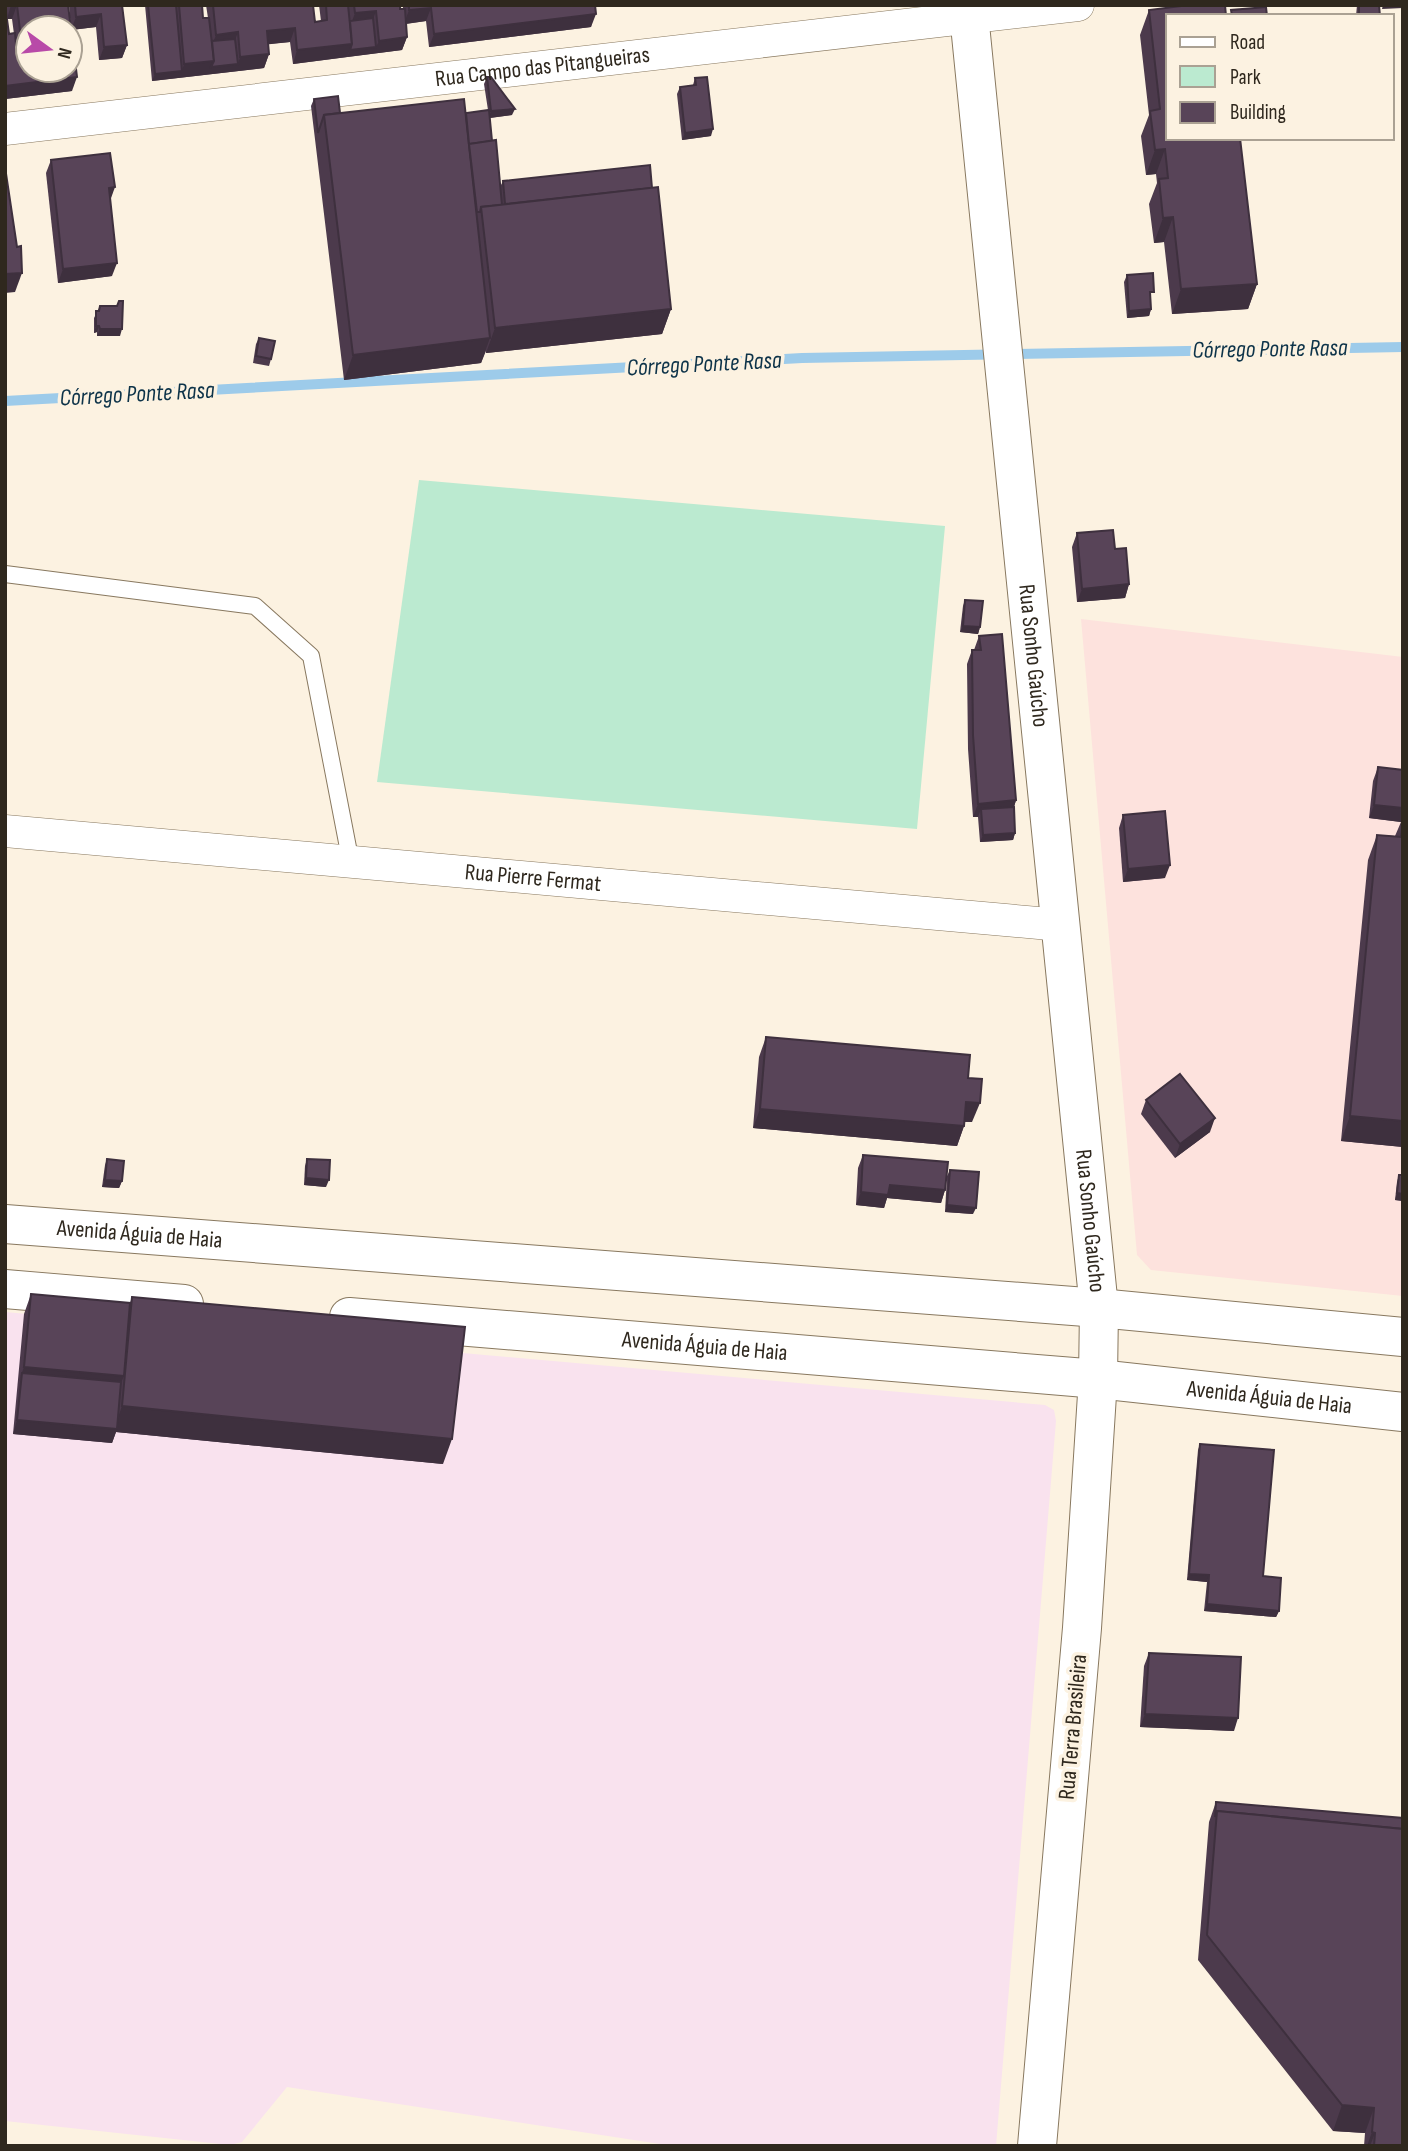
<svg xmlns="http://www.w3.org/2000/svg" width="1408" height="2151" viewBox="0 0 1408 2151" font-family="'Sofia Sans Condensed',sans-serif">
<rect width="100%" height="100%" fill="#fcf2e1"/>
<!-- industrial -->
<polygon fill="#f9e2ee" points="5,1312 1045,1405 1054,1410 1056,1421 996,2146 673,2146 287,2087 242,2142 230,2145 5,2121"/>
<!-- education -->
<polygon fill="#fde2dd" points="1081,619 1403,657 1403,1296 1151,1270 1137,1255"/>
<!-- green -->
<polygon fill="#bbead0" points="419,480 945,526 917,829 377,782"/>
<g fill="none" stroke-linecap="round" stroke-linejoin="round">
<!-- stream -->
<polyline stroke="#9dcbea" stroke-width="10" points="5,401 802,358 1403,347"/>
<!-- lane casing -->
<g stroke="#88785f" stroke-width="18">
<polyline id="lane" points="5,574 255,606 311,656 351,863"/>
</g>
<!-- street casing -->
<g stroke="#88785f" stroke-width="33">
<g id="street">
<path id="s1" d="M5 129 1078 5"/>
<path id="s2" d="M5 831 1061 925"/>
</g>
</g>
<!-- secondary casing -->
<g stroke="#88785f" stroke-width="40">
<g id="secondary">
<path id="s3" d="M968 5 1099 1308 1098 1379 1082 1628 1037 2146"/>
<path id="s4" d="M5 1224 1099 1308 1403 1337"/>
<polyline points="5,1289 184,1304"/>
<path id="s5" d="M349 1317 1098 1379 1403 1412"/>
</g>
</g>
<!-- lane -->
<use href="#lane" stroke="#fff" stroke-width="16"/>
<!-- street -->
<use href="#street" stroke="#fff" stroke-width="32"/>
<!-- secondary -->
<use href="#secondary" stroke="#fff" stroke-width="38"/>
</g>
<!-- wall -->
<g fill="#4c3a4c" fill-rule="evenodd">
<path d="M5 5H68L72 91 5 99ZM7 19H12L14 34H9Z"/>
<polygon points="69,5 122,5 127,45 122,58 99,60 96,27 71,30"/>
<polygon points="145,5 202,5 203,18 208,18 206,5 313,5 315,22 321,21 319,5 400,5 400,9 403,9 403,5 595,5 591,27 429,47 426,21 406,24 407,37 402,50 293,64 290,42 268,44 269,54 264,68 152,81"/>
<polygon points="1357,5 1379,5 1380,16 1356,16"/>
<polygon points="1149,10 1257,284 1248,309 1172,314 1164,242 1154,243 1149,204 1157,183 1156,174 1146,175 1141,136 1149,115 1140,35"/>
<polygon points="487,77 512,115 490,118 492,141 500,187 503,181 652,188 671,309 662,334 486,353 486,351 481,363 344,380 311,106 314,99 340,113 466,113 488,110 484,84"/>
<polygon points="695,78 711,136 682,140 677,94 680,87 693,85"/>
<polygon points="51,160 110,200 112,276 58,283 46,173"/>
<polygon points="1127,275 1151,299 1151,309 1149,316 1127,318 1124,282"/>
<polygon points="100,306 120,336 97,336 97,332 94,333 94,318"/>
<polygon points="259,338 271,359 269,366 253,363 256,344"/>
<polygon points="1077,533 1115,549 1129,584 1125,598 1077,602 1072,547"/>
<polygon points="965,600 980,627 978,634 960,632 963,606"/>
<polygon points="979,636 1016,800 1014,807 1015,833 1013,840 980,842 978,817 973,817 968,749 967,664 972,650 974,650"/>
<polygon points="1378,767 1403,770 1403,1147 1341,1141 1368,860 1377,835 1395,836 1401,822 1369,818 1373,781"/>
<polygon points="1123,815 1165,878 1123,882 1119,828"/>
<polygon points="766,1037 968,1078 972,1122 965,1122 964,1126 957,1146 753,1128 759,1057"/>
<polygon points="1146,1100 1210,1132 1175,1158 1141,1114"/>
<polygon points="863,1155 945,1190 941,1203 887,1198 884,1208 856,1205 858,1168"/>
<polygon points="107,1159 122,1181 119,1188 102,1187 105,1165"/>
<polygon points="307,1159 326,1187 304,1185 305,1166"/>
<polygon points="950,1170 973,1214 945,1212 947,1176"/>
<polygon points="1399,1175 1403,1201 1395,1200 1397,1182"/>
<polygon points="31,1294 130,1303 132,1297 443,1464 116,1432 112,1443 13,1434 24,1314"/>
<polygon points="1200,1444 1279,1611 1276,1617 1204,1611 1207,1582 1187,1580 1198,1450"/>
<polygon points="1149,1653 1234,1731 1140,1727 1144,1666"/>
<polygon points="1216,1802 1403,2146 1364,2146 1365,2133 1333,2131 1198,1960 1209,1822"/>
</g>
<!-- shaded-wall -->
<g fill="#3e303e">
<polygon points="11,5 17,5 12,19 7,19"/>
<polygon points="1383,5 1403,5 1403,8 1382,9"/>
<polygon points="431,8 426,21 404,24 409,10"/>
<polygon points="376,11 371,25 350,27 355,13"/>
<polygon points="101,14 96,27 71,30 76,17"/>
<polygon points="596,14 591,27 429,47 434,34"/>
<polygon points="295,28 290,42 262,45 267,31"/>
<polygon points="238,32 233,46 211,48 216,35"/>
<polygon points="407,37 402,50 347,57 350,50 376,47 379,41"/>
<polygon points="352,44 347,57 293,64 297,50"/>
<polygon points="127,45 122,58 99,60 104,47"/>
<polygon points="269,54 264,68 152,81 155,74 182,71 184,64 214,61 238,64 240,57"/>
<polygon points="77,77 72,91 5,99 5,86"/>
<polygon points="515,109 512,115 489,118 491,111"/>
<polygon points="713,129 711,136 682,140 685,133"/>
<polygon points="1165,149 1156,174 1146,175 1155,150"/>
<polygon points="115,187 110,201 109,188"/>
<polygon points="1173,217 1164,242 1154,243 1163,218"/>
<polygon points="117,263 112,276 58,283 63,269"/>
<polygon points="22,273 15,292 5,293 5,274"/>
<polygon points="1257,284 1248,309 1172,314 1181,289"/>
<polygon points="671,309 662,334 486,353 495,328"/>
<polygon points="1151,309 1149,316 1127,318 1129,311"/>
<polygon points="96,326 99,326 97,332 94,333"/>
<polygon points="100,329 122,329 120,336 97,336"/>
<polygon points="490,338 481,363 344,380 353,355"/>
<polygon points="1129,584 1125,598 1077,602 1082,589"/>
<polygon points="963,626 980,627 978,634 960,632"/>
<polygon points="1016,800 1012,814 981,809 978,817 973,817 978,804"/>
<polygon points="1374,805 1403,808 1403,816 1401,822 1369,818"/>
<polygon points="1015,833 1013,840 980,842 983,835"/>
<polygon points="1170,865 1165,878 1123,882 1128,869"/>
<polygon points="966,1102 980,1103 972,1122 959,1121"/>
<polygon points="760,1109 964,1126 957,1146 753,1128"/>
<polygon points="1350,1116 1403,1121 1403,1147 1341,1141"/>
<polygon points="1215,1118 1210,1132 1175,1158 1180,1144"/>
<polygon points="306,1178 329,1180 326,1187 304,1185"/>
<polygon points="105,1180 122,1181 119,1188 102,1187"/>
<polygon points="890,1185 945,1190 941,1203 887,1198 884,1208 856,1205 861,1192"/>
<polygon points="1397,1193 1403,1194 1403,1201 1395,1200"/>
<polygon points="947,1205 976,1208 973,1214 945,1212"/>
<polygon points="24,1367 124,1376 116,1395 22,1373 17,1386"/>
<polygon points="122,1406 452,1439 443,1464 116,1432 112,1443 13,1434 17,1420 114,1429"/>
<polygon points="1189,1574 1209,1575 1207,1582 1187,1580"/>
<polygon points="1207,1604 1279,1611 1276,1617 1204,1611"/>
<polygon points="1145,1714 1238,1718 1234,1731 1140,1727"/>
<polygon points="1342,2105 1374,2108 1365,2133 1333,2131"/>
<polygon points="1372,2132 1375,2133 1370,2146 1367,2146"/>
</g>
<!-- building -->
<g fill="#584458" stroke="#3e303e" stroke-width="2" fill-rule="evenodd">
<path d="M5 5 9 34 15 33 17 56H23L17 5H68L77 77 5 86ZM28 28H70V70H28Z"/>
<polygon points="75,5 122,5 127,45 104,47 101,14 76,17"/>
<polygon points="148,5 176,5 182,71 155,74"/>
<polygon points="179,5 202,5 203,18 209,18 214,61 184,64"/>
<polygon points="213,5 313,5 315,22 327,20 326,5 348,5 352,44 297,50 295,28 267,31 269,54 240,57 238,32 216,35"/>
<polygon points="354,5 400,5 400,9 405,9 407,37 379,41 376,11 355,13"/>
<polygon points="409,5 595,5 596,14 434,34 431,8 409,10"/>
<polygon points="1189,5 1225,5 1226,16 1168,16 1168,138 1240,138 1257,284 1181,289 1173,217 1163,218 1159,179 1168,178 1165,149 1155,150 1150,111 1160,109 1149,10"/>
<polygon points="1359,5 1379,5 1380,16 1359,16"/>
<polygon points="1266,7 1267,16 1232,16 1231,10"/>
<polygon points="373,18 376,47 350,50 352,44 350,21"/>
<polygon points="235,39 238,64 211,67 214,61 212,41"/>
<polygon points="487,77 491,77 515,109 491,111"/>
<polygon points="707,77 713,129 685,133 680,87 696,85 695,78"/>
<polygon points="338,96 340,113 324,115 318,133 314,99"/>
<polygon points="464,99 490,338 353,355 324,115"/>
<polygon points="489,110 492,141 469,144 466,113"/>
<polygon points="496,140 502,205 481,207 480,212 477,212 469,144"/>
<polygon points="110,153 115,187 109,188 117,263 63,269 51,160"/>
<polygon points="650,165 652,188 505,204 503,181"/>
<polygon points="5,167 17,247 21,246 22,273 5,274"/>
<polygon points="658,187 671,309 495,328 481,207"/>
<polygon points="1153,273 1154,292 1150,292 1151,309 1129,311 1127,275"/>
<polygon points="119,301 123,301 122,329 100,329 99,326 96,326 96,311 99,311 100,306 117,306"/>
<polygon points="259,338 275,341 271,359 256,356"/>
<polygon points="1113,530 1115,549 1126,548 1129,584 1082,589 1077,533"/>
<polygon points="965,600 983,601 980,627 963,626"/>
<polygon points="1002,634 1016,800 978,804 973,735 972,650 981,650 979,636"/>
<polygon points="1378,767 1403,770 1403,808 1374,805"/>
<polygon points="1014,807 1015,833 983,835 981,809"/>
<polygon points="1165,811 1170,865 1128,869 1123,815"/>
<polygon points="1403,821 1403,1121 1350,1116 1377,835 1401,837"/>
<polygon points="766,1037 970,1055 968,1078 982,1079 980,1103 966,1102 964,1126 760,1109"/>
<polygon points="1180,1074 1215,1118 1180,1144 1146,1100"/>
<polygon points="863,1155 948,1162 945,1190 890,1185 888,1195 861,1192"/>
<polygon points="107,1159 124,1161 122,1181 105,1180"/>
<polygon points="307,1159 330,1160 329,1180 306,1178"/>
<polygon points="950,1170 979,1172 976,1208 947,1205"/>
<polygon points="1399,1175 1403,1175 1403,1194 1397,1193"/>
<polygon points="31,1294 130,1303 124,1376 24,1367"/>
<polygon points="132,1297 465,1327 452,1439 122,1406"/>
<polygon points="22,1373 121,1382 117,1429 17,1420"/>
<polygon points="1200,1444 1274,1450 1263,1576 1281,1578 1279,1611 1207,1604 1209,1575 1189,1574"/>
<polygon points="1149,1653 1241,1657 1238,1718 1145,1714"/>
<polygon points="1216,1802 1403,1818 1403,1829 1217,1811 1215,1817"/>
<polygon points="1217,1811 1403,1829 1403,2146 1374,2146 1375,2133 1372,2132 1374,2108 1342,2105 1207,1935"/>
</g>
<g text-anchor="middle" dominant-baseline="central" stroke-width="7" stroke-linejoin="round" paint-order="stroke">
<!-- street labels -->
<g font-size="23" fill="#2f281e" stroke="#fcf2e1">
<text stroke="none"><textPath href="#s1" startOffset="541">Rua Campo das Pitangueiras</textPath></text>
<text stroke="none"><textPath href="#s3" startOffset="654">Rua Sonho Gaúcho</textPath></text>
<text stroke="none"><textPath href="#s2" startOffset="530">Rua Pierre Fermat</textPath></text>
<text stroke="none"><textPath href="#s3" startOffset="1222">Rua Sonho Gaúcho</textPath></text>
<text stroke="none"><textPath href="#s4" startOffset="135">Avenida Águia de Haia</textPath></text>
<text stroke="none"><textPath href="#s5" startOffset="357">Avenida Águia de Haia</textPath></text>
<text stroke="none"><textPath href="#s5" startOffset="924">Avenida Águia de Haia</textPath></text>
<text transform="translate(1073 1727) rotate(-85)">Rua Terra Brasileira</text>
</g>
<!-- water labels -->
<g font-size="24" font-style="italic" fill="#0d3349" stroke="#fcf2e1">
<text transform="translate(1270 349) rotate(-1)">Córrego Ponte Rasa</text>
<text transform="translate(704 364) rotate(-3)">Córrego Ponte Rasa</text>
<text transform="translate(137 394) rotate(-3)">Córrego Ponte Rasa</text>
</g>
</g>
<!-- border -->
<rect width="1408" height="2151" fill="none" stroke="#2f281e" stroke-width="14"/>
<!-- legend -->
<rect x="1166" y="14" width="228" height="126" fill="#fcf2e1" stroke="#aaa193" stroke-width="2"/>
<rect x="1180" y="37" width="35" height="10" fill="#ffffff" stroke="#aaa193" stroke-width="2"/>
<text x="1230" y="49" font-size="21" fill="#2f281e">Road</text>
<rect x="1180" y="66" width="35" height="21" fill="#bbead0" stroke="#aaa193" stroke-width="2"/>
<text x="1230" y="84" font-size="21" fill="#2f281e">Park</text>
<rect x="1180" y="102" width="35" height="21" fill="#584458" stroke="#aaa193" stroke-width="2"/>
<text x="1230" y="119" font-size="21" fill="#2f281e">Building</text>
<!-- north arrow -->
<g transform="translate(49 49) rotate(105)"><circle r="33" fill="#fcf2e1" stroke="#aaa193" stroke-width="2"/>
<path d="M0-5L12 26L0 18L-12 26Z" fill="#b84aa8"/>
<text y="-10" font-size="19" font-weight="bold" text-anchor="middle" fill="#2f281e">N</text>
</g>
</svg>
